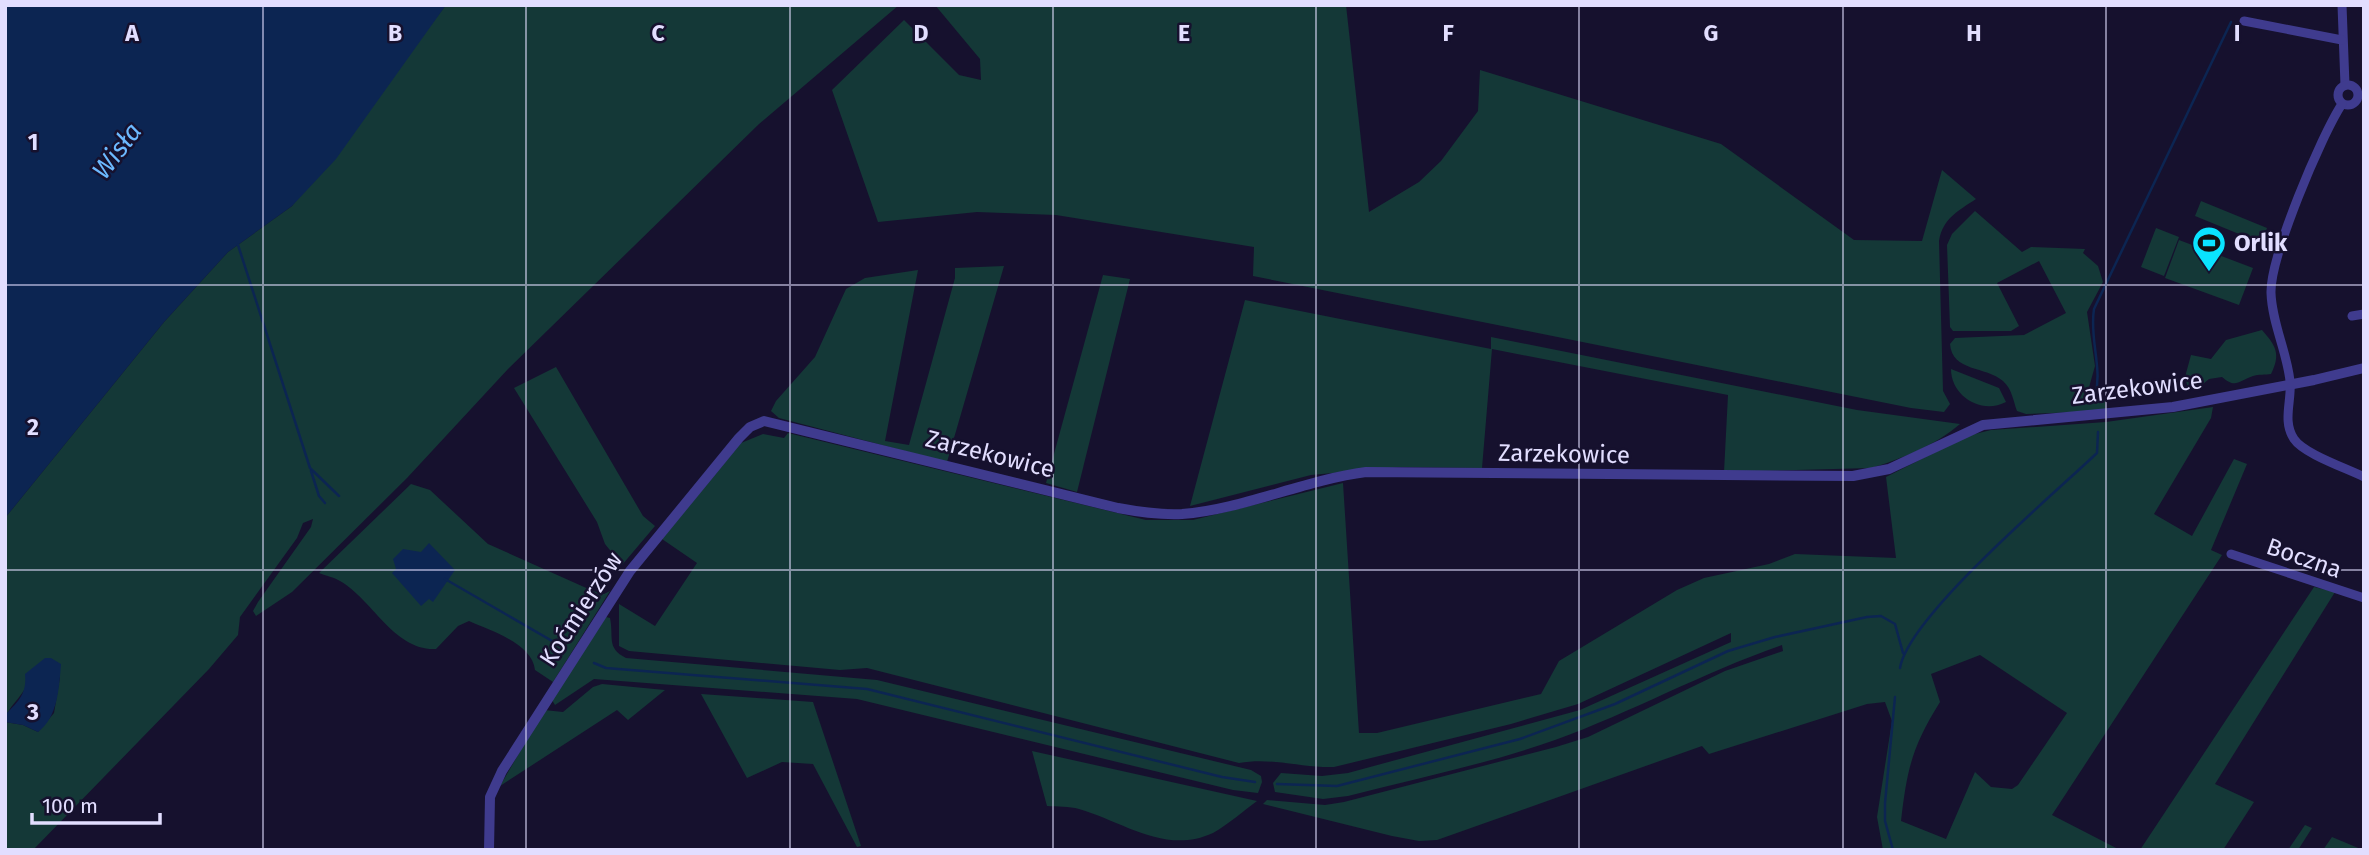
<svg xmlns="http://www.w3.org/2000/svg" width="2369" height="855" viewBox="0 0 2369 855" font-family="'Fira Sans',sans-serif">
<rect width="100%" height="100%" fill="#16112e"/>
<!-- green -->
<g fill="#143837" fill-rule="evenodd">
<path d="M446 5H899L759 124 508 369 407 478 292 592 256 616 253 611 258 602 311 527 313 519 303 523 297 538 240 617 238 635 209 669 33 850H5V722L23 725 38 732 54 713 60 677 26 687C21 697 7 709 5 719V518L164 322 228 252 292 206Z"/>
<path d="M935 5H1346L1369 212 1419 182 1441 161 1478 111 1480 70 1721 144 1854 240 1922 241 1942 170 1976 199C1958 211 1943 218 1939 241L1943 391 1950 404 1944 412 1911 408 1253 276 1254 247 1056 215 977 212 878 222 832 90 904 20 959 75 981 80 980 59Z"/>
<polygon points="2201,201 2267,228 2261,243 2195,216"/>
<path d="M1975 211 2022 252 2031 247 2085 249 2083 253 2098 266 2103 282 2087 312 2095 366 2086 398 2104 397 2106 411 2026 414 2017 411C2013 400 2012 389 2003 381 1986 366 1952 372 1950 344L1955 338 2024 335 2066 313 2039 261 1997 283 2019 326 2011 331H1953L1950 327 1947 245 1952 234Z"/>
<polygon points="2156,228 2179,237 2164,276 2141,267"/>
<polygon points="2179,240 2253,268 2239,305 2165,278"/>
<polygon points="1004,266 947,462 779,418 771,411 776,401 815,357 846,289 865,278 918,270 885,441 909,445 955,278 955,268"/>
<polygon points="1103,275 1130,279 1077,492 1046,483"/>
<path d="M1245 300 1491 349V337L1857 410 1960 424C1936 445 1901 459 1871 468L1724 472 1728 395 1492 349 1482 468 1399 467 1311 475 1190 506Z"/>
<path d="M2262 330C2276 346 2281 354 2271 374 2266 375 2258 374 2253 376 2238 381 2236 389 2222 377L2209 379 2196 390 2188 388 2185 377 2191 355 2211 359 2226 340Z"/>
<polygon points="556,367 643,516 655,526 622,565 605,544 597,522 514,388"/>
<path d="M1951 369 1999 388 2006 402C1981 415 1951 396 1951 369Z"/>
<path d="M2213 407 2211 418 2154 514 2192 536 2234 459 2247 464 2211 550 2222 555 2052 815 2120 850H1883L1877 817 1892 721 1885 702 1867 704 1709 754 1702 746 1437 840 1419 841 1392 836 1263 804 1267 800 1325 805 1344 802 1556 747 1588 737 1725 671 1783 651 1782 645C1704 672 1632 712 1555 740 1488 764 1417 778 1348 796L1323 799 1275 792 1273 783 1281 773 1322 776 1348 773 1580 710 1731 642V633L1578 704 1511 724 1334 767C1302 768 1271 757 1239 763L867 668 840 670 629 651 619 646V604L655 626 697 563 662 539 741 443 763 434 784 438 788 433 1146 520H1193L1343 483 1359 733H1377L1541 694 1559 661 1677 590 1704 578 1769 564 1795 554 1896 558 1886 477 1967 436 1991 430 2106 422ZM1980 655 2067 713 2018 785 2012 789 1991 787 1975 772 1946 839 1901 821C1907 769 1912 747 1940 702L1931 674Z"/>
<path d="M411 484 430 490 488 544 593 591 604 594 610 591 553 682 535 670C532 643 491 631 469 621L458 626 436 649C394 651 373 600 340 581 334 577 326 576 319 573Z"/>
<polygon points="2314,587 2335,592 2215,784 2254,802 2223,850 2140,850"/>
<path d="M606 617 610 618C614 637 606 648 626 658L877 680 1251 770 1261 776 1262 782 1258 793 1233 790 857 699 594 679 555 705 552 700Z"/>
<polygon points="602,684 665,690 628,720 617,710 500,786 544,710 563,712 593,687"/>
<polygon points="701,694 813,702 861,846 857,847 813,764 782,762 747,778"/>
<path d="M1032 751 1257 801C1243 811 1229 824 1213 833 1165 855 1124 822 1079 809 1069 806 1057 807 1047 806Z"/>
<polygon points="2305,825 2312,828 2298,850 2288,850"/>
<polygon points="2332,837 2363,850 2323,850"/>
</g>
<!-- water -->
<g fill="#0c2552">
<polygon points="5,5 446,5 336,159 292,206 228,252 164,322 5,518"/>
<polygon points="429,543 455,570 433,602 429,599 421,606 392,573 396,569 393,559 403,549 421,552"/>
<path d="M45 658H51L61 664C59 688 58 717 38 732L23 725 5 722 6 714C19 701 27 693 25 674Z"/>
</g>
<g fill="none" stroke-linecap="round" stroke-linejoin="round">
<!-- stream -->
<g stroke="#0c2552" stroke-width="2.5">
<polyline points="238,245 310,468 339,496"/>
<path d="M2095 397C2103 367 2089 339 2094 309L2231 22"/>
<polyline points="311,471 319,496 325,503"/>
<polyline points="445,579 566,649"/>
<polyline points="594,663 606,668 867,689 1222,777 1255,782"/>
<path d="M1900 668C1908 617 2054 494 2097 453L2098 432"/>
<polyline points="1277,784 1337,786 1520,739 1615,704 1728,651 1775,637 1867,617 1881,616 1895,624 1903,653"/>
<polyline points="1893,850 1885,821 1885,803 1895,697"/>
</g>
<!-- minor -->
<g stroke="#3f3b8e" stroke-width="9">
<polyline points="2342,5 2345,85"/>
<polyline points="2244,21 2342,40"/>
<circle cx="2348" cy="95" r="10"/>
<path d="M2342 104C2321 136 2270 257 2271 293 2272 323 2287 352 2290 381 2292 401 2282 421 2294 439 2304 454 2346 468 2364 477"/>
<polyline points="2352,316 2364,314"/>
<polyline points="2231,554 2364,598"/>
</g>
<!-- tertiary -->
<path stroke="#3f3b8e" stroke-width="10" d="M489 850 490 797 502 771 630 571 739 438 750 427 764 421 1118 508C1139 512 1160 515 1182 514 1241 510 1304 480 1366 472L1853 476 1889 469 1983 425 2173 407 2314 380 2364 368"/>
</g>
<!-- grid -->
<path fill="none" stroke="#e2deff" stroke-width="2" stroke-opacity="0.55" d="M263 5V850M526 5V850M790 5V850M1053 5V850M1316 5V850M1579 5V850M1843 5V850M2106 5V850M5 285H2364M5 570H2364"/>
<!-- icons -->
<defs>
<g id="stadium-pin" transform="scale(1.75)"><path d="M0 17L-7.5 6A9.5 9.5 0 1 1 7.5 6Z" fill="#0ae3ff" stroke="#16112e"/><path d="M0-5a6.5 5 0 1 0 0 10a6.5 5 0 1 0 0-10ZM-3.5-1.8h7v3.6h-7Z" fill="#111"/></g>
</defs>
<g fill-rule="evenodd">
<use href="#stadium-pin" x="2209" y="243"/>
</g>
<g text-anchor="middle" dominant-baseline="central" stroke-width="5" stroke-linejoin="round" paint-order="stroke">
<!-- poi labels -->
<g font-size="24" font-weight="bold" fill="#e2deff" stroke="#16112e" text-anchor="start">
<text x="2234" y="243">Orlik</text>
</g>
<!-- street labels -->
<g font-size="24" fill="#e2deff" stroke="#16112e">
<text transform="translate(2137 388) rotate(-7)">Zarzekowice</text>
<text transform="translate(990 454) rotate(14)">Zarzekowice</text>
<text transform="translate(1564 454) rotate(1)">Zarzekowice</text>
<text transform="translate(2304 558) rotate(19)">Boczna</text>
<text transform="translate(581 609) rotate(-57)">Koćmierzów</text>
</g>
<!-- water labels -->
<g font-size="26" font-style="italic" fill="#6cb9ff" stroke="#16112e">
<text transform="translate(117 151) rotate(-53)">Wisła</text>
</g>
</g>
<g font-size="23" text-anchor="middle" font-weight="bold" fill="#e2deff" stroke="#16112e" stroke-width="5" stroke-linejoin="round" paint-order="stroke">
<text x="132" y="41">A</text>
<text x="395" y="41">B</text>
<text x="658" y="41">C</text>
<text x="921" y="41">D</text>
<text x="1184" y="41">E</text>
<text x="1448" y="41">F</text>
<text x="1711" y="41">G</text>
<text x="1974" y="41">H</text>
<text x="2237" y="41">I</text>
<text x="33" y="150">1</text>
<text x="33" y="435">2</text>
<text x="33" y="720">3</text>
</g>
<!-- border -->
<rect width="2369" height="855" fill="none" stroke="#e2deff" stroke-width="14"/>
<!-- scale -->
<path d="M32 813v10h128v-10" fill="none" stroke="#e2deff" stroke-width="3.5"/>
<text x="42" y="813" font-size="21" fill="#e2deff" stroke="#16112e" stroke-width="5" paint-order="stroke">100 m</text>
</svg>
